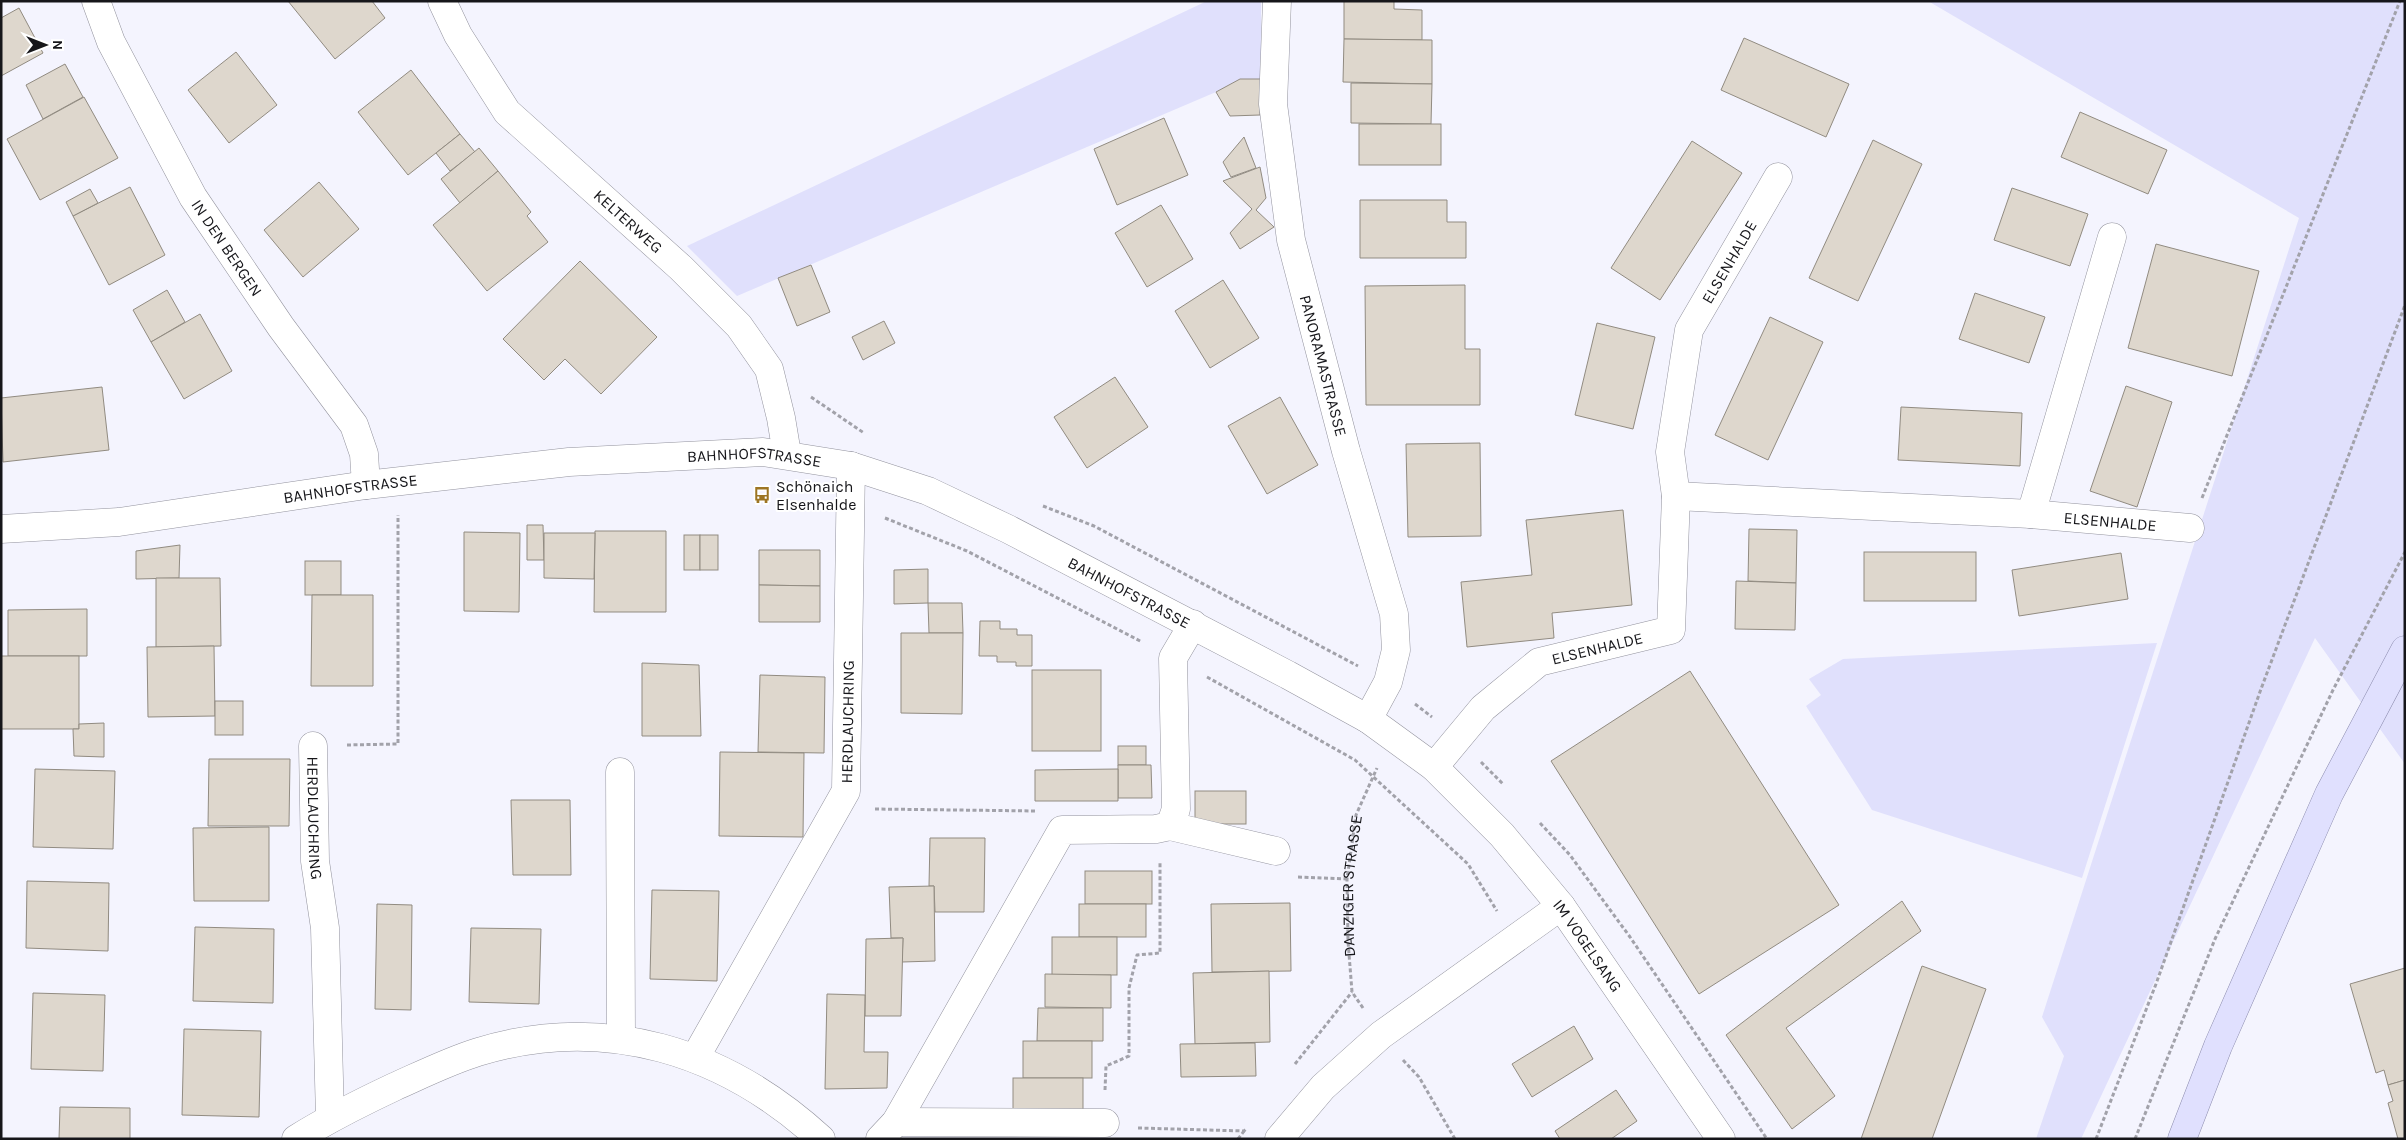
<svg xmlns="http://www.w3.org/2000/svg" width="2406" height="1140" viewBox="0 0 2406 1140" font-family="Karla,sans-serif">
<rect width="100%" height="100%" fill="#f4f4fe"/>
<!-- green -->
<g fill="#e0e0fc">
<polygon points="1207,1 1261,1 1261,79 1240,79 1216,92 737,296 687,246"/>
<polygon points="1928,1 2405,1 2405,764 2315,638 2081,1139 2036,1139 2064,1056 2042,1017 2299,218"/>
<polygon points="2157,643 2082,878 1872,810 1806,706 1821,695 1809,679 1843,659"/>
</g>
<!-- building -->
<g fill="#ded7cd" stroke="#918b81">
<polygon points="288,1 372,1 385,18 335,59"/>
<polygon points="1344,1 1394,1 1394,9 1422,10 1422,40 1344,39"/>
<polygon points="19,8 43,53 1,76 1,18"/>
<polygon points="1744,38 1849,84 1826,137 1721,90"/>
<polygon points="1344,39 1432,40 1432,84 1343,82"/>
<polygon points="236,52 277,105 229,143 188,90"/>
<polygon points="65,64 83,97 43,119 26,85"/>
<polygon points="411,70 460,134 408,175 358,112"/>
<polygon points="1240,79 1261,79 1260,115 1230,116 1216,92"/>
<polygon points="1351,83 1432,84 1431,124 1351,123"/>
<polygon points="84,97 118,158 40,200 7,139"/>
<polygon points="2080,112 2167,150 2148,194 2061,157"/>
<polygon points="1164,118 1188,175 1117,205 1094,149"/>
<rect x="1359" y="124" width="82" height="41"/>
<polygon points="460,134 475,152 450,171 436,153"/>
<polygon points="1244,137 1256,168 1231,177 1223,162"/>
<polygon points="1873,140 1922,164 1858,301 1809,278"/>
<polygon points="1692,141 1742,173 1660,300 1611,268"/>
<polygon points="479,148 498,171 460,203 441,179"/>
<polygon points="1260,167 1266,198 1256,210 1274,227 1240,249 1230,233 1252,209 1223,181"/>
<polygon points="498,171 531,212 527,216 548,242 487,291 433,225"/>
<polygon points="319,182 359,229 303,277 264,230"/>
<polygon points="130,187 165,255 109,285 73,216"/>
<polygon points="2012,188 2088,214 2070,266 1994,240"/>
<polygon points="90,189 98,203 73,216 66,202"/>
<polygon points="1360,200 1447,200 1447,222 1466,222 1466,258 1360,258"/>
<polygon points="1161,205 1193,259 1147,287 1115,233"/>
<polygon points="2156,244 2259,271 2232,376 2128,348"/>
<polygon points="580,261 657,337 601,394 565,359 544,380 503,339"/>
<polygon points="811,265 830,312 797,326 778,278"/>
<polygon points="1223,280 1259,338 1210,368 1175,311"/>
<polygon points="1465,285 1465,349 1480,349 1480,405 1366,405 1365,286"/>
<polygon points="167,290 185,322 151,342 133,310"/>
<polygon points="1975,293 2045,317 2029,363 1959,339"/>
<polygon points="200,314 232,371 184,399 151,342"/>
<polygon points="1770,317 1823,342 1768,460 1715,435"/>
<polygon points="884,321 895,343 863,360 852,337"/>
<polygon points="1597,323 1655,337 1633,429 1575,415"/>
<polygon points="1115,377 1148,427 1087,468 1054,417"/>
<polygon points="2126,386 2172,402 2137,507 2090,491"/>
<polygon points="102,387 109,450 3,462 1,398"/>
<polygon points="1280,397 1318,465 1267,494 1228,426"/>
<polygon points="1901,407 2022,413 2020,466 1898,460"/>
<polygon points="1480,443 1481,536 1408,537 1406,444"/>
<polygon points="1623,510 1632,605 1552,613 1554,638 1467,647 1461,582 1532,575 1526,520"/>
<polygon points="527,525 543,525 544,560 527,560"/>
<polygon points="1749,529 1797,530 1796,583 1748,581"/>
<polygon points="595,531 666,531 666,612 594,612"/>
<polygon points="464,532 520,533 519,612 464,611"/>
<polygon points="544,533 595,533 594,579 544,578"/>
<rect x="684" y="535" width="16" height="35"/>
<rect x="700" y="535" width="18" height="35"/>
<polygon points="180,545 179,578 136,579 136,551"/>
<polygon points="759,550 820,550 820,586 759,585"/>
<rect x="1864" y="552" width="112" height="49"/>
<polygon points="2121,553 2128,599 2019,616 2012,570"/>
<rect x="305" y="561" width="36" height="34"/>
<polygon points="928,569 928,603 894,604 894,570"/>
<polygon points="156,578 220,578 221,646 156,647"/>
<polygon points="1736,581 1796,583 1795,630 1735,629"/>
<polygon points="759,585 820,586 820,622 759,622"/>
<polygon points="312,595 373,595 373,686 311,686"/>
<polygon points="928,603 962,603 963,633 929,633"/>
<polygon points="87,609 87,656 8,656 8,610"/>
<polygon points="980,621 1000,621 1000,629 1017,629 1017,635 1032,635 1032,666 1016,666 1016,662 997,662 997,656 979,656"/>
<polygon points="901,633 963,633 962,714 901,713"/>
<polygon points="214,646 215,716 148,717 147,647"/>
<rect x="1" y="656" width="78" height="73"/>
<polygon points="642,663 699,665 701,736 642,736"/>
<rect x="1032" y="670" width="69" height="81"/>
<polygon points="1690,671 1839,905 1699,994 1551,761"/>
<polygon points="760,675 825,677 824,753 758,752"/>
<rect x="215" y="701" width="28" height="34"/>
<polygon points="104,723 104,757 74,756 73,729 79,729 79,724"/>
<rect x="1118" y="746" width="28" height="19"/>
<polygon points="720,752 804,753 803,837 719,836"/>
<polygon points="209,759 290,759 289,826 208,826"/>
<polygon points="1118,765 1151,765 1152,798 1118,798"/>
<polygon points="35,769 115,771 113,849 33,847"/>
<polygon points="1118,769 1118,801 1035,801 1035,770"/>
<rect x="1195" y="791" width="51" height="33"/>
<polygon points="511,800 570,800 571,875 513,875"/>
<polygon points="269,827 269,901 194,901 193,828"/>
<polygon points="930,838 985,838 984,912 935,912 934,886 929,886"/>
<rect x="1085" y="871" width="67" height="33"/>
<polygon points="27,881 109,883 108,951 26,948"/>
<polygon points="934,886 935,961 902,962 903,938 891,938 889,887"/>
<polygon points="652,890 719,891 717,981 650,979"/>
<polygon points="1902,901 1921,931 1786,1028 1835,1096 1792,1129 1726,1035"/>
<polygon points="1290,903 1291,971 1212,972 1211,904"/>
<polygon points="377,904 412,905 411,1010 375,1009"/>
<rect x="1079" y="904" width="67" height="33"/>
<polygon points="195,927 274,929 273,1003 193,1001"/>
<polygon points="471,928 541,929 539,1004 469,1002"/>
<rect x="1052" y="937" width="65" height="38"/>
<polygon points="903,938 901,1016 865,1016 866,939"/>
<polygon points="1922,966 1986,989 1932,1139 1861,1139"/>
<polygon points="2405,968 2405,1080 2388,1085 2384,1070 2376,1073 2350,984"/>
<polygon points="1269,971 1270,1042 1195,1044 1193,973"/>
<polygon points="1045,974 1111,975 1111,1008 1045,1007"/>
<polygon points="33,993 105,995 103,1071 31,1069"/>
<polygon points="827,994 865,995 864,1052 888,1052 887,1088 825,1089"/>
<polygon points="1038,1008 1103,1008 1103,1041 1037,1041"/>
<polygon points="1574,1026 1593,1059 1532,1097 1512,1064"/>
<polygon points="184,1029 261,1031 259,1117 182,1115"/>
<rect x="1023" y="1041" width="69" height="37"/>
<polygon points="1255,1043 1256,1076 1181,1077 1180,1044"/>
<rect x="1013" y="1078" width="70" height="32"/>
<polygon points="2405,1080 2405,1139 2398,1139 2388,1103 2393,1101 2388,1085"/>
<polygon points="1616,1090 1637,1121 1611,1139 1560,1139 1555,1131"/>
<polygon points="60,1107 130,1108 130,1139 59,1139"/>
</g>
<g fill="none" stroke-linecap="round" stroke-linejoin="round">
<!-- minor casing -->
<g stroke="#93939e" stroke-width="29">
<g id="minor">
<path id="s2" d="M96 1 111 42 193 197 281 327 354 425 364 454 366 485"/>
<path id="s3" d="M442 1 458 35 507 112 681 268 739 326 769 369 781 418 787 454"/>
<path id="s4" d="M1277 1 1273 104 1291 240 1346 451 1394 614 1396 650 1388 682 1368 719"/>
<path id="s5" d="M1676 496 2031 514 2190 528"/>
<polyline points="2031,514 2112,237"/>
<path id="s6" d="M1 529 119 522 366 485 569 462 763 452 851 466 928 491 1008 529 1288 675 1368 719 1434 767 1502 835 1561 906 1721 1139"/>
<path id="s7" d="M313 746 315 861 325 928 330 1117"/>
<path id="s8" d="M1434 767 1483 708 1539 662 1671 630 1676 496 1670 452 1689 330 1778 177"/>
<polyline points="620,772 621,1039"/>
<polyline points="1170,826 1276,851"/>
<path id="s9" d="M695 1058 846 791 851 466"/>
<polyline points="896,1122 1105,1123"/>
<path d="M296 1139C328 1119 360 1103 394 1087 421 1075 449 1061 478 1052 605 1013 725 1051 821 1139"/>
<polyline points="880,1139 896,1122 1062,830 1156,829 1170,826 1176,809 1173,658 1193,624"/>
<polyline points="1279,1139 1323,1087 1381,1035 1561,906"/>
</g>
</g>
<!-- major casing -->
<g stroke="#8c8cae" stroke-width="29">
<polyline id="major" points="2182,1139 2218,1046 2329,794 2405,650"/>
</g>
<!-- path -->
<g stroke="#a2a2aa" stroke-width="3" stroke-dasharray="4 2.5" stroke-linecap="butt">
<polyline points="811,397 864,433"/>
<polyline points="2202,498 2400,1"/>
<polyline points="1043,506 1094,526 1358,666"/>
<polyline points="885,518 967,551 1142,642"/>
<polyline points="1207,677 1355,760 1468,864 1497,911"/>
<polyline points="1415,704 1432,717"/>
<polyline points="347,745 398,744 398,515"/>
<polyline points="1481,762 1503,784"/>
<polyline points="875,809 1036,811"/>
<polyline points="1540,823 1570,855 1630,937 1767,1139"/>
<polyline points="1298,877 1347,879"/>
<path id="s1" d="M1363 1008 1352 992 1348 941 1347 879 1356 815 1377 768"/>
<polyline points="1403,1060 1419,1077 1455,1139"/>
<polyline points="1295,1064 1352,992"/>
<polyline points="1105,1090 1106,1066 1129,1056 1129,988 1137,955 1160,953 1160,862"/>
<polyline points="1138,1128 1244,1131 1246,1129"/>
<polyline points="1238,1139 1244,1131"/>
<polyline points="2096,1139 2156,984 2261,689 2405,305"/>
<polyline points="2135,1139 2215,939 2333,690 2405,552"/>
</g>
<!-- minor -->
<use href="#minor" stroke="#fff" stroke-width="28"/>
<!-- major -->
<use href="#major" stroke="#e0e0fe" stroke-width="28"/>
</g>
<!-- icons -->
<defs>
<g id="bus-bare" transform="scale(1.35)"><path d="M-5-6H5V4H4V6H2V4H-2V6H-4V4H-5ZM-3.5-4V0h7V-4ZM-3.5 1.2v1.5H-2V1.2ZM2 1.2v1.5H3.5V1.2Z" fill="#9d7523" stroke="#fff" stroke-width="2.5" paint-order="stroke"/></g>
</defs>
<g fill-rule="evenodd">
<use href="#bus-bare" x="762" y="495"/>
</g>
<g text-anchor="middle" dominant-baseline="central" stroke-width="4" stroke-linejoin="round" paint-order="stroke">
<!-- street labels -->
<g font-size="16" fill="#16161a" stroke="#fff">
<text stroke="none"><textPath href="#s3" startOffset="292">KELTERWEG</textPath></text>
<text stroke="none"><textPath href="#s2" startOffset="280">IN DEN BERGEN</textPath></text>
<text stroke="none"><textPath href="#s8" startOffset="666">ELSENHALDE</textPath></text>
<text stroke="none"><textPath href="#s4" startOffset="370">PANORAMASTRASSE</textPath></text>
<text stroke="none"><textPath href="#s6" startOffset="758">BAHNHOFSTRASSE</textPath></text>
<text stroke="none"><textPath href="#s6" startOffset="352">BAHNHOFSTRASSE</textPath></text>
<text stroke="none"><textPath href="#s5" startOffset="435">ELSENHALDE</textPath></text>
<text stroke="none"><textPath href="#s6" startOffset="1162">BAHNHOFSTRASSE</textPath></text>
<text stroke="none"><textPath href="#s8" startOffset="209">ELSENHALDE</textPath></text>
<text stroke="none"><textPath href="#s9" startOffset="376">HERDLAUCHRING</textPath></text>
<text stroke="none"><textPath href="#s7" startOffset="72">HERDLAUCHRING</textPath></text>
<text stroke="none"><textPath href="#s1" startOffset="126">DANZIGER STRASSE</textPath></text>
<text stroke="none"><textPath href="#s6" startOffset="1750">IM VOGELSANG</textPath></text>
</g>
<!-- poi labels -->
<g font-size="16" fill="#16161a" stroke="#fff" text-anchor="start">
<text x="776" y="486">Schönaich<tspan x="776" dy="18">Elsenhalde</tspan></text>
</g>
</g>
<!-- border -->
<rect width="2406" height="1140" fill="none" stroke="#16161a" stroke-width="5"/>
<!-- north arrow -->
<g transform="translate(45 45) rotate(90)" stroke="#ffffff" stroke-width="4" paint-order="stroke">
<path d="M0-4L9 19L0 12L-9 19Z" fill="#16161a"/>
<text y="-8" font-size="14" font-weight="bold" text-anchor="middle" fill="#16161a">N</text>
</g>
</svg>
